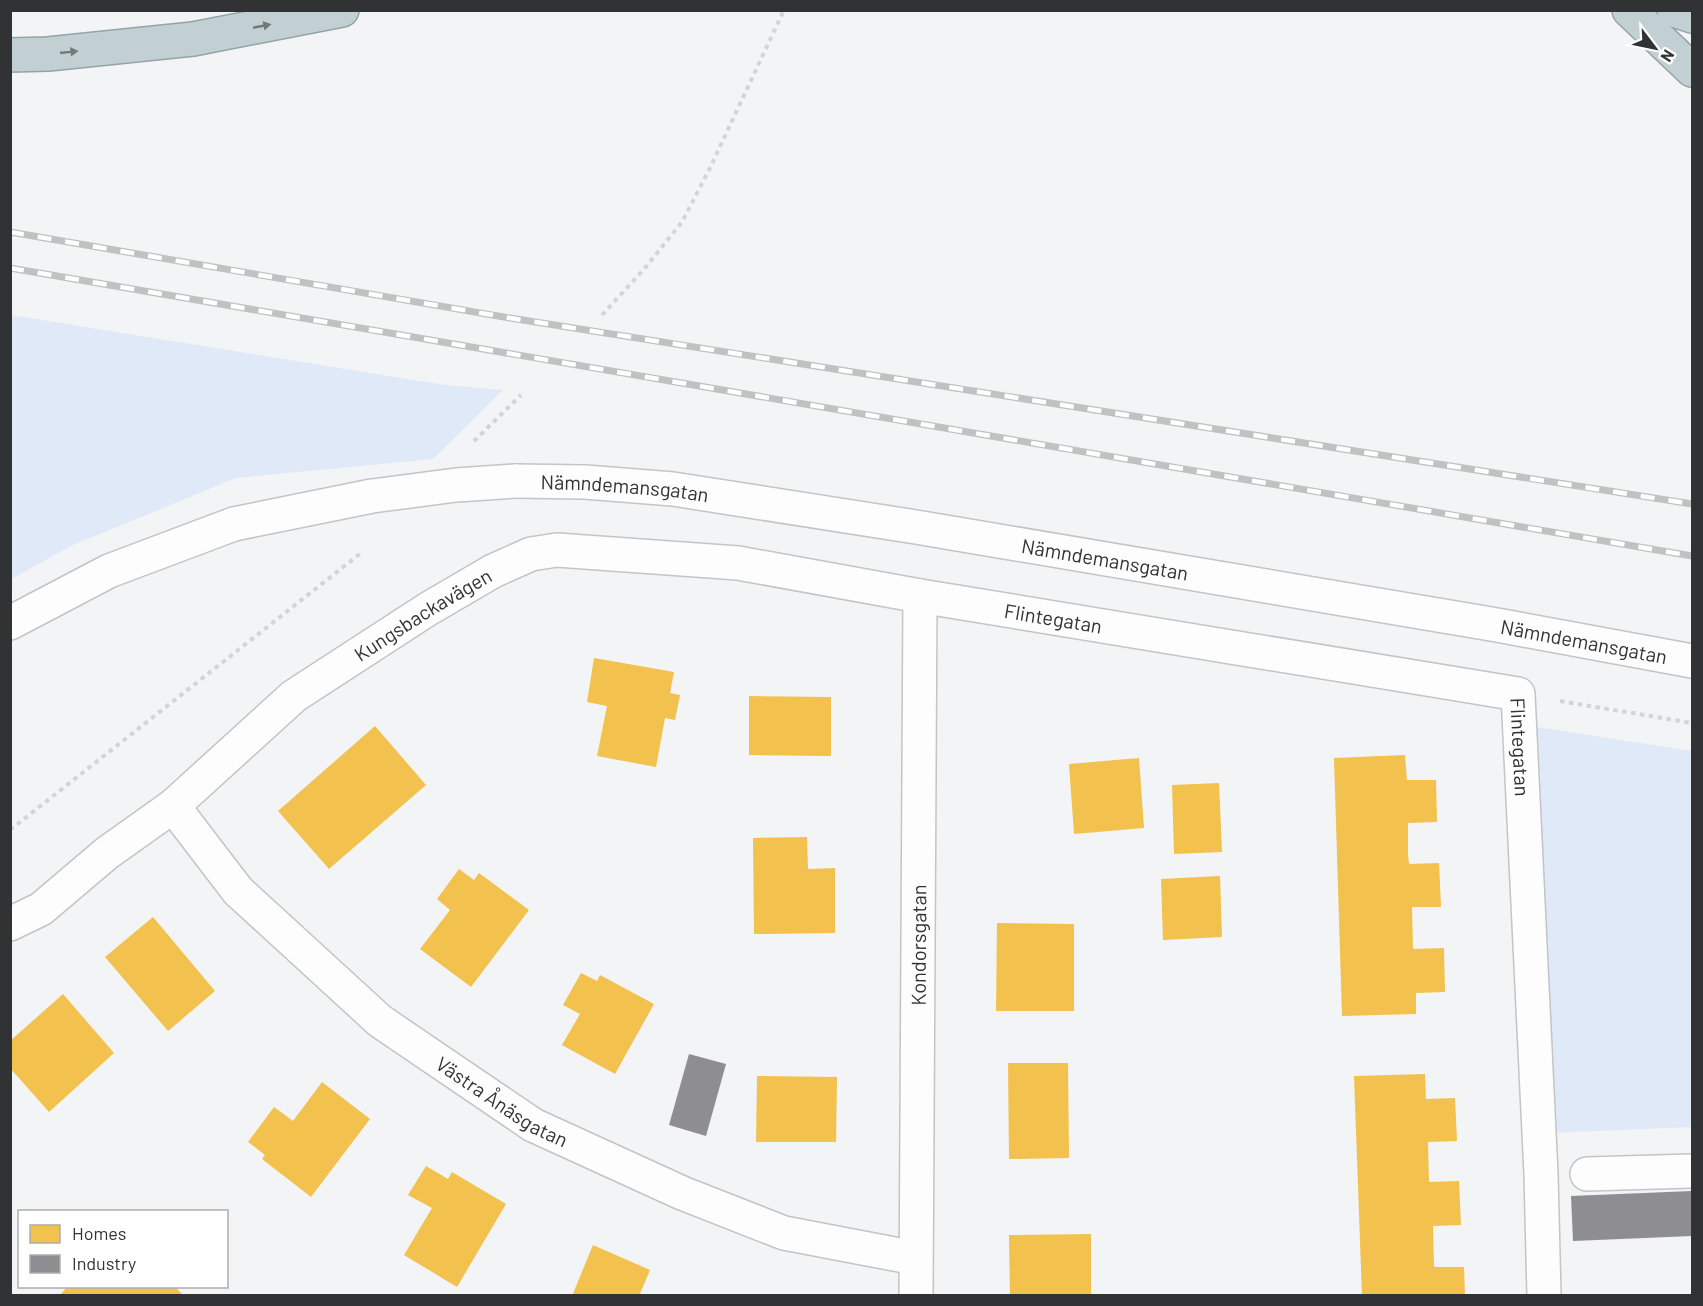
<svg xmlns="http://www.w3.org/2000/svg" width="1703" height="1306" viewBox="0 0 1703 1306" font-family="Barlow,sans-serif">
<rect width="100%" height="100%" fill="#f3f4f5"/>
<!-- green -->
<g fill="#e0e9f8">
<polygon points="11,315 445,385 503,390 433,459 236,478 73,545 11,579"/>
<polygon points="1537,727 1692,751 1692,1127 1550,1133"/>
</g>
<!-- homes -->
<g fill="#f2c14e">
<polygon points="594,658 674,672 670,693 680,695 675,720 665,718 656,767 597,756 607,706 587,702"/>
<polygon points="749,696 831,697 831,756 749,755"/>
<polygon points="375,726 426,785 329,869 278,811"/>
<polygon points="1405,755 1407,780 1436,780 1437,822 1408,823 1408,854 1409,864 1439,863 1441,907 1412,907 1413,949 1444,948 1445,992 1416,993 1416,1014 1342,1016 1334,758"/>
<polygon points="1139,758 1144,828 1074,834 1069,764"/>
<polygon points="1219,783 1222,852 1174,854 1172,785"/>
<polygon points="807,837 808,869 835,868 835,933 754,934 753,838"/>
<polygon points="459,869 474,880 479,873 529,910 471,987 420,949 450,910 437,899"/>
<polygon points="1220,876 1222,937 1163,940 1161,879"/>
<polygon points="153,917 215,991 168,1031 105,957"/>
<polygon points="997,923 1074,924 1074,1011 996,1011"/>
<polygon points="581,973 597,981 600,975 654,1004 615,1074 562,1045 580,1014 563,1005"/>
<polygon points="63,994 114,1053 49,1112 10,1068 10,1041"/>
<polygon points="1008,1063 1068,1063 1069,1158 1009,1159"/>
<polygon points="1425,1074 1426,1099 1455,1098 1457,1141 1428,1142 1429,1182 1459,1181 1461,1225 1433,1226 1434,1267 1464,1267 1465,1296 1362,1296 1354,1076"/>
<polygon points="757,1076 837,1077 836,1142 756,1142"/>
<polygon points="322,1082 370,1119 311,1197 262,1159 265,1155 248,1142 274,1107 293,1121"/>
<polygon points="426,1166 448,1179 452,1172 506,1204 457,1287 404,1255 432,1208 408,1195"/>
<polygon points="1091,1234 1091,1296 1010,1296 1009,1235"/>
<polygon points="593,1245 650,1270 639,1296 572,1296"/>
<polygon points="68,1286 174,1286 184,1296 59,1296"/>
</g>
<!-- industry -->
<g fill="#8d8d92">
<polygon points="689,1054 726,1064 706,1136 669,1125"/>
<polygon points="1692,1191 1692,1236 1573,1241 1571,1196"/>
</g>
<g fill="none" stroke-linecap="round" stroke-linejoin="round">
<!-- minor casing -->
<g stroke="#c3c4c5" stroke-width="36">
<g id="minor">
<path id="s1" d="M515 481 585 482 673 489 916 527 1497 625 1692 661"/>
<polyline points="10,623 109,571 234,524 372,496"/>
<path id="s2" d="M173 806 238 891 380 1021 533 1125 682 1193 784 1233 915 1258"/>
<path id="s3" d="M10 924 41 909 107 853 173 806 294 696 428 609 493 571 531 554 557 550 738 563 920 596 1518 694 1541 1174 1544 1296"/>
<polyline points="1587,1174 1692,1171"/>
<path id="s4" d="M916 1296 920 596"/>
</g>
</g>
<!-- highway casing -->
<g stroke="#95a3a7" stroke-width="36">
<g id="highway">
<polyline points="1629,10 1692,70"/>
<polyline points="1674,10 1692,16"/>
<polyline points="10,55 48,54 193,39 342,10"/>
</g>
</g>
<!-- path -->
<g stroke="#d3d4d4" stroke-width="4" stroke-dasharray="4.5 4.5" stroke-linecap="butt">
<polyline points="602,315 645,268 682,222 709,170 784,10"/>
<polyline points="474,441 521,395"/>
<polyline points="1560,701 1692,723"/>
<polyline points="10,830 361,553"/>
</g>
<!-- minor -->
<use href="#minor" stroke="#fdfdfe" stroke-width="33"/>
<!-- highway -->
<use href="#highway" stroke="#c3d0d3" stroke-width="33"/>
<!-- rail casing -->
<g stroke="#c0c1c1" stroke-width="7">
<g id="rail">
<polyline points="10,232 510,318 1692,504"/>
<polyline points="10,268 1692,556"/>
</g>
</g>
<!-- rail -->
<use href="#rail" stroke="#fff" stroke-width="4.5" stroke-dasharray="14" stroke-linecap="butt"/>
<!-- minor-bridge casing -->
<g stroke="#c3c4c5" stroke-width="36" stroke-linecap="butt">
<polyline id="minor-bridge" points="372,496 456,485 515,481"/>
</g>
<!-- minor-bridge -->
<use href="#minor-bridge" stroke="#fdfdfe" stroke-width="33"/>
</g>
<!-- one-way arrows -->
<defs><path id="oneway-solid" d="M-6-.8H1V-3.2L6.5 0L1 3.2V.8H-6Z" transform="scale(1.5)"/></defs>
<g fill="#73797b">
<use href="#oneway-solid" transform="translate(262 26) rotate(-11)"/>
<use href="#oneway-solid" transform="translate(69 52) rotate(-6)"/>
</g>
<g text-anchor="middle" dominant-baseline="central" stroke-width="6" stroke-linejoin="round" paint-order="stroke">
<!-- street labels -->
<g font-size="20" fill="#313233" stroke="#fff">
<text stroke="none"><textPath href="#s1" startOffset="110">Nämndemansgatan</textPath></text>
<text stroke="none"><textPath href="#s1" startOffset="596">Nämndemansgatan</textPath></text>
<text stroke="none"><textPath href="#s3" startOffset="518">Kungsbackavägen</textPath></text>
<text stroke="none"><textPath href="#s3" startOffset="1170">Flintegatan</textPath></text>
<text stroke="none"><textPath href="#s1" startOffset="1082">Nämndemansgatan</textPath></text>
<text stroke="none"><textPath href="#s3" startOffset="1694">Flintegatan</textPath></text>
<text stroke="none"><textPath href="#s4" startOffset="351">Kondorsgatan</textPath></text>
<text stroke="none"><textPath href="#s2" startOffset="446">Västra Ånäsgatan</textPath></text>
</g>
</g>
<!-- border -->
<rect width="1703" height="1306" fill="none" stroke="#313233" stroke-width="24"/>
<!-- legend -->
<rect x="18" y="1210" width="210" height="78" fill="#ffffff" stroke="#adadad" stroke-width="1.5"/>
<rect x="30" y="1225" width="30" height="18" fill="#f2c14e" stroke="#adadad" stroke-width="1.5"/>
<text x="72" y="1240" font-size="18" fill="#313233">Homes</text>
<rect x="30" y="1255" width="30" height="18" fill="#8d8d92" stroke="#adadad" stroke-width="1.5"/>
<text x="72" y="1270" font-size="18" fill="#313233">Industry</text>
<!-- north arrow -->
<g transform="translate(1655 48) rotate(122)" stroke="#ffffff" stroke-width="4.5" paint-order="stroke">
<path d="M0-4.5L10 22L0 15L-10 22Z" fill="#313233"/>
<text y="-9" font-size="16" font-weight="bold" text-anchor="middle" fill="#313233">N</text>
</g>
</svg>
